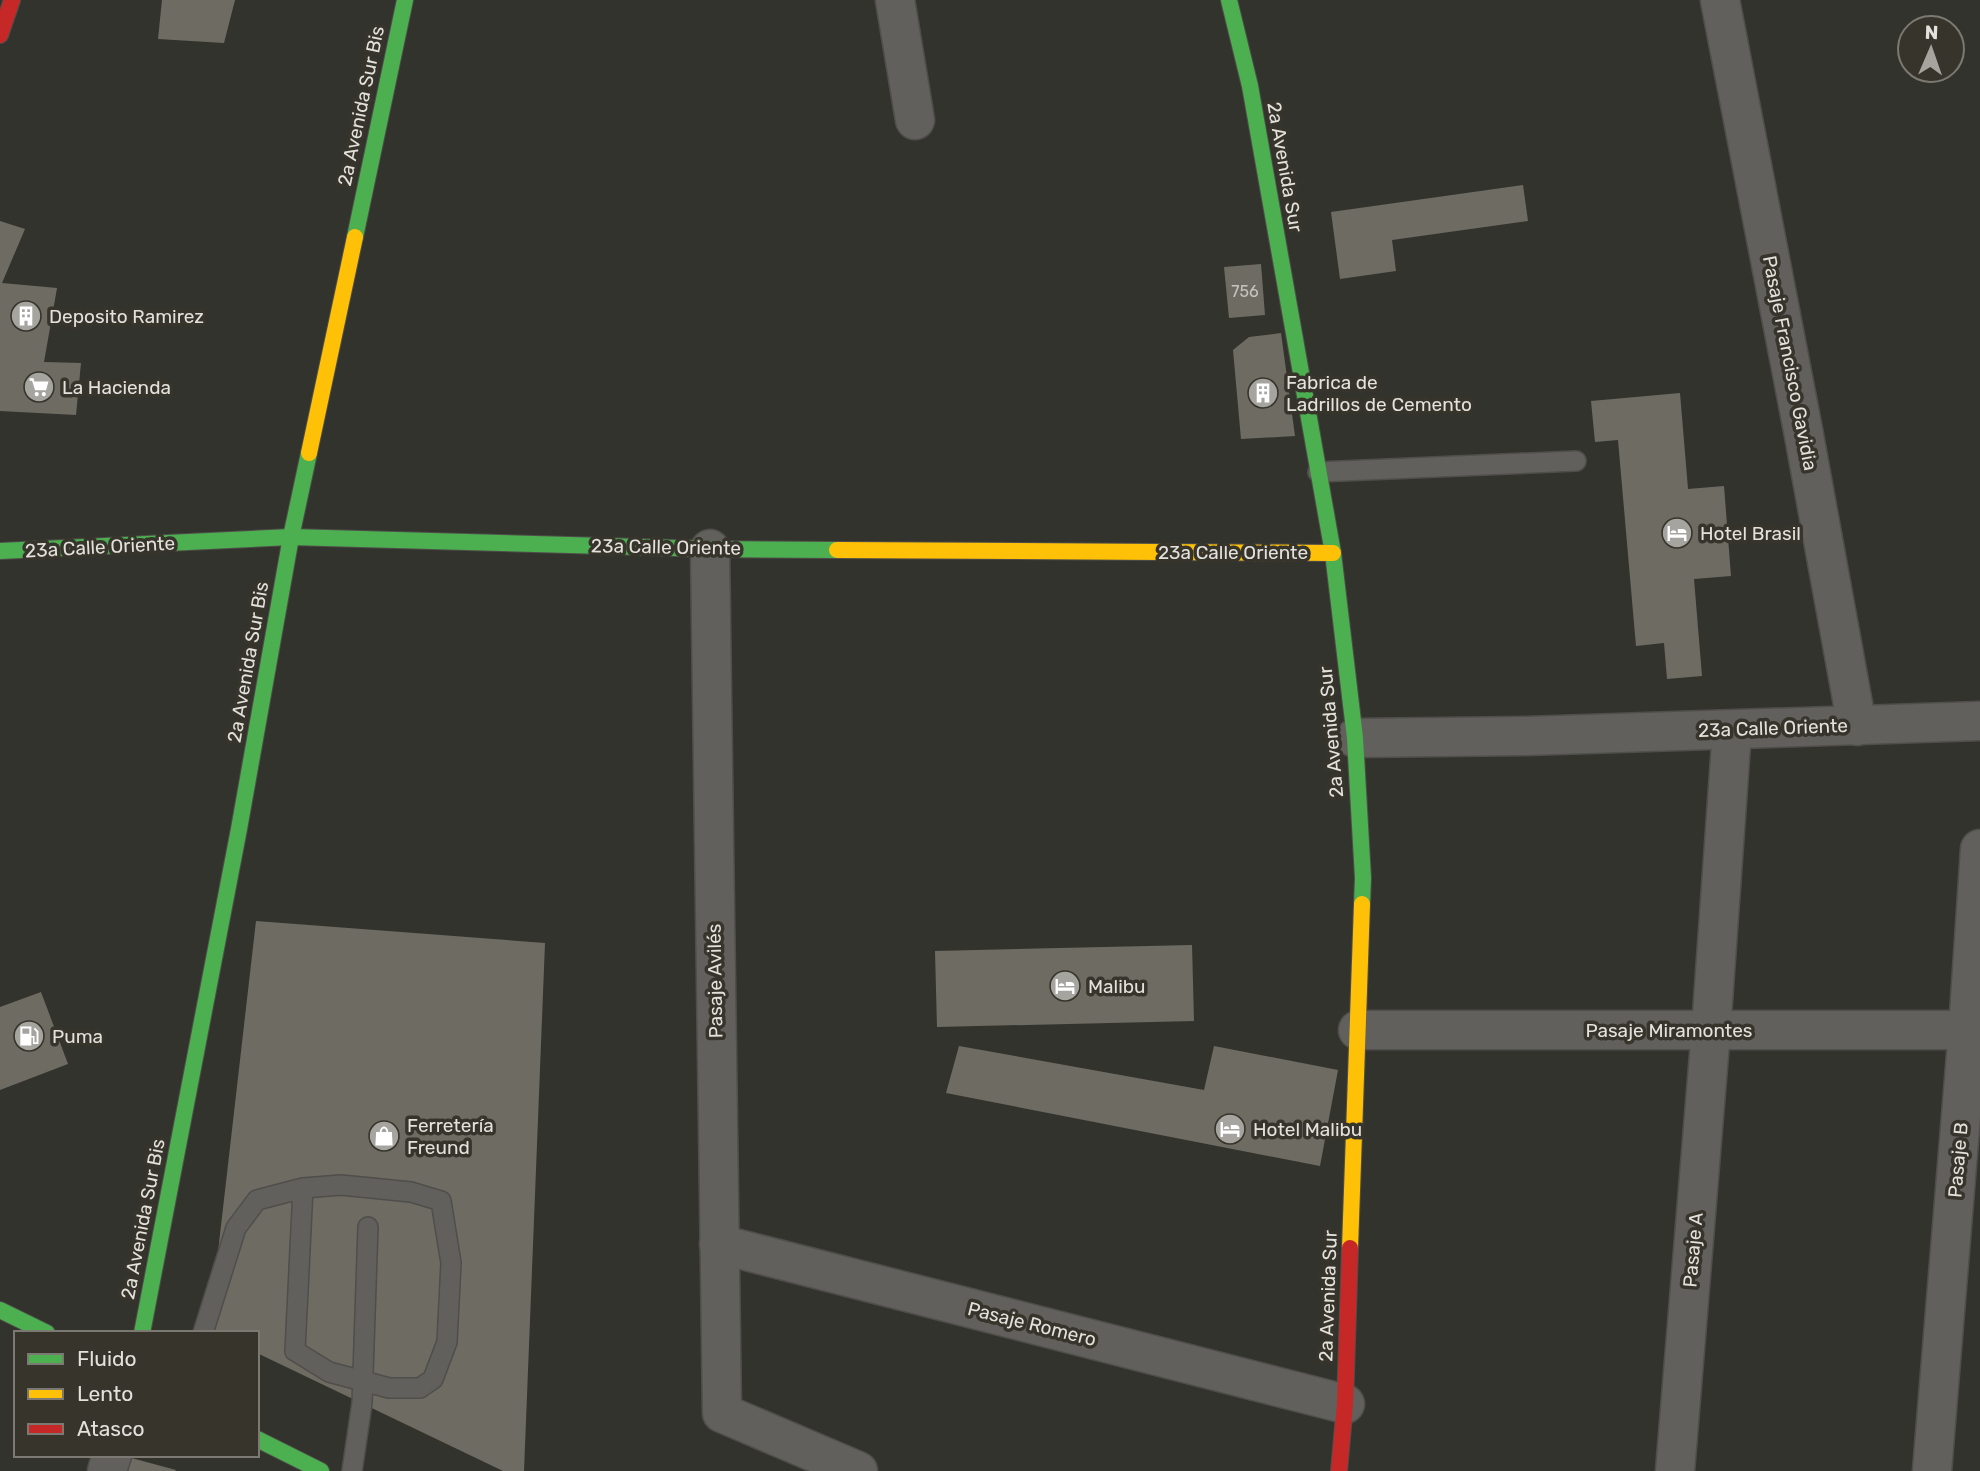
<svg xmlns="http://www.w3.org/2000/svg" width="1980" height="1471" viewBox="0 0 1980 1471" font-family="Rubik,sans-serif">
<rect width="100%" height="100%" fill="#33332e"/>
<!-- building -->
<g fill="#6e6c62">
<polygon points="162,0 235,0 224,43 158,39"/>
<polygon points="1523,185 1528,221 1392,240 1396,271 1340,279 1331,212"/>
<polygon points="0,221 25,229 2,283 57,288 44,362 81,363 76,415 0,411"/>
<polygon points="1261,264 1265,315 1229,318 1224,267"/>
<polygon points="1281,333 1295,436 1241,439 1233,350 1249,337"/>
<polygon points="1680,393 1688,489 1724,486 1731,576 1694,579 1702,676 1667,679 1664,643 1636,646 1618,440 1595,442 1591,401"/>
<polygon points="256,921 545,943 524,1471 503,1471 257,1353 257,1333 215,1333 209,1330"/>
<polygon points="1192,945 1194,1021 937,1027 935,951"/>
<polygon points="41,992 68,1064 0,1090 0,1007"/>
<polygon points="959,1046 1204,1090 1214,1046 1338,1070 1320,1166 946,1093"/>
<polygon points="124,1456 176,1470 175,1471 120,1471"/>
</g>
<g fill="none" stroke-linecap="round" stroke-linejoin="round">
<!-- lane casing -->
<g stroke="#4f4e4a" stroke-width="22">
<g id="lane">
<polyline points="1318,472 1576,461"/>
<polyline points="203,1333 236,1228 257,1200 303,1188 341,1185 411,1192 441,1201 451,1263 447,1342 433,1379 420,1388 389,1388 329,1372 295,1351 303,1188"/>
<polyline points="352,1471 362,1403 368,1227"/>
</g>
</g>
<!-- street casing -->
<g stroke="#4f4e4a" stroke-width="41">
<g id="street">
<polyline points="895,0 915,120"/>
<polyline points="1720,0 1803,430 1857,726"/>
<polyline points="710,549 722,1413 858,1471"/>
<polyline points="1355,738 1527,736 1980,721"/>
<polyline points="1358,1030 1980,1030"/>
<polyline points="719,1244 1345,1404"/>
<polyline points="107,1471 112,1455"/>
<polyline points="1675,1471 1711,1030 1732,730"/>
<polyline points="1932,1471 1968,1030 1980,849"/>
</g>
</g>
<!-- fast casing -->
<g stroke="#4f4e4a" stroke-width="18">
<g id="fast">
<polyline points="1229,0 1250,86 1333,553 1355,738 1363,878 1362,904"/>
<polyline points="355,237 405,0"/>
<polyline points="0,551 291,537 710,549 837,550"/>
<polyline points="0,1310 47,1333"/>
<polyline points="142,1333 239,829 291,537 309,453"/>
<polyline points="257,1439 321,1471"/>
</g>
</g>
<!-- slow casing -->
<g stroke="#4f4e4a" stroke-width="18">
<g id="slow">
<polyline points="309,453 355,237"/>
<polyline points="837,550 1333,553"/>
<polyline points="1350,1248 1362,904"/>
</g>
</g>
<!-- jam casing -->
<g stroke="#4f4e4a" stroke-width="18">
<g id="jam">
<polyline points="0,35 12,0"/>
<polyline points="1339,1471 1345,1404 1350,1248"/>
</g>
</g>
<!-- lane -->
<use href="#lane" stroke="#61605d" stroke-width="19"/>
<!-- street -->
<use href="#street" stroke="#61605d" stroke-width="38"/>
<!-- fast -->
<use href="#fast" stroke="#4caf50" stroke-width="16"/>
<!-- slow -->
<use href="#slow" stroke="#ffc107" stroke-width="16"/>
<!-- jam -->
<use href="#jam" stroke="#c62828" stroke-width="16"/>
</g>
<!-- icons -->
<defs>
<g id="building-disc" transform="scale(1.575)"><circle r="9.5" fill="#a5a49e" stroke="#36342b"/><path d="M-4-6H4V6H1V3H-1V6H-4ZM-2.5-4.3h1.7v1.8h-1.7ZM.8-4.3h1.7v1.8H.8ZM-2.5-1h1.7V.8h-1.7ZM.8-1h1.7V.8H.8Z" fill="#fff"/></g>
<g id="supermarket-disc" transform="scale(1.575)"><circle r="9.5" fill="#a5a49e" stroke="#36342b"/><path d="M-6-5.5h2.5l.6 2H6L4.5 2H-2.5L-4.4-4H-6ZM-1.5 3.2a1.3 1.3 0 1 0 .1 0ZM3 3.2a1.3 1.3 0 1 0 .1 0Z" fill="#fff"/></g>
<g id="hotel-disc" transform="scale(1.575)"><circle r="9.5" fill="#a5a49e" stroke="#36342b"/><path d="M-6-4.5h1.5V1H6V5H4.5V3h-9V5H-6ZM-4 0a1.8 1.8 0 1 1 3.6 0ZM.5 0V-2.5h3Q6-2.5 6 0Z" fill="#fff"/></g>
<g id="fuel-disc" transform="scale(1.575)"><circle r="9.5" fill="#a5a49e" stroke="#36342b"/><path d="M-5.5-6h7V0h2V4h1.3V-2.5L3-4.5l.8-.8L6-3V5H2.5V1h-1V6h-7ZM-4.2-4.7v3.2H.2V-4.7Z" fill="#fff"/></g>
<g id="shop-disc" transform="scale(1.575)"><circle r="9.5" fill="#a5a49e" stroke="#36342b"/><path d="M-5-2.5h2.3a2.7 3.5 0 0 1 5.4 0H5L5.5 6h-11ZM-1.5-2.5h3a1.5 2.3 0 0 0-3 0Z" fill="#fff"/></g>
</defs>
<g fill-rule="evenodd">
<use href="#building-disc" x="26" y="316"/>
<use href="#supermarket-disc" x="39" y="387"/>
<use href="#building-disc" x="1263" y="393"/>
<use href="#hotel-disc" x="1677" y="533"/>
<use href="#hotel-disc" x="1065" y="986"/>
<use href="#fuel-disc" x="29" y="1036"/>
<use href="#hotel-disc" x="1230" y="1129"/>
<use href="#shop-disc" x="384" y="1136"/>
</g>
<g text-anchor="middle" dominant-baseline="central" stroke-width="7" stroke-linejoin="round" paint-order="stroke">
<!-- number labels -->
<g font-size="16" fill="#c6c4bd">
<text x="1245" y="291">756</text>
</g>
<!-- street labels -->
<g font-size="19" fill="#e3e1db" stroke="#36342b">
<text transform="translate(361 106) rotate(-78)">2a Avenida Sur Bis</text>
<text transform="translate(1285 167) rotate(80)">2a Avenida Sur</text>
<text transform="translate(1790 363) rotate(79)">Pasaje Francisco Gavidia</text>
<text transform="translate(100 547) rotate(-3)">23a Calle Oriente</text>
<text transform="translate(666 547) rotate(1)">23a Calle Oriente</text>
<text x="1233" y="552">23a Calle Oriente</text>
<text transform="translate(248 662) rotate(-80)">2a Avenida Sur Bis</text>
<text transform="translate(1773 728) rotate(-2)">23a Calle Oriente</text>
<text transform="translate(1331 732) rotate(-95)">2a Avenida Sur</text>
<text transform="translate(715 981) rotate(-91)">Pasaje Avilés</text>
<text x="1669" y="1030">Pasaje Miramontes</text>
<text transform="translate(1958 1160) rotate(-85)">Pasaje B</text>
<text transform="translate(143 1219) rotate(-79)">2a Avenida Sur Bis</text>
<text transform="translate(1693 1250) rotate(-85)">Pasaje A</text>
<text transform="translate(1328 1296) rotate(-88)">2a Avenida Sur</text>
<text transform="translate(1032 1324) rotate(14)">Pasaje Romero</text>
</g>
<!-- poi labels -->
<g font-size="19" fill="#e3e1db" stroke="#36342b" text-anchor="start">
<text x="49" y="316">Deposito Ramirez</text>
<text x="1286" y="382">Fabrica de<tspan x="1286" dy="22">Ladrillos de Cemento</tspan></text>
<text x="62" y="387">La Hacienda</text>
<text x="1700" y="533">Hotel Brasil</text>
<text x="1088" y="986">Malibu</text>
<text x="52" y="1036">Puma</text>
<text x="407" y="1125">Ferretería<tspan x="407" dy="22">Freund</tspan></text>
<text x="1253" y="1129">Hotel Malibu</text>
</g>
</g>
<!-- legend -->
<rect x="14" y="1331" width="245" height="126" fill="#36342b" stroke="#7b7971" stroke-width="2"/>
<rect x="28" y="1354" width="35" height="10" fill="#4caf50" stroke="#7b7971" stroke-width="2"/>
<text x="77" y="1366" font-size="21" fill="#e3e1db">Fluido</text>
<rect x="28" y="1389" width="35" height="10" fill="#ffc107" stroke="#7b7971" stroke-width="2"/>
<text x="77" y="1401" font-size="21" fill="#e3e1db">Lento</text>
<rect x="28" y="1424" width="35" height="10" fill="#c62828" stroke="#7b7971" stroke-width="2"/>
<text x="77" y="1436" font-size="21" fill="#e3e1db">Atasco</text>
<!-- north arrow -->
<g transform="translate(1931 49) rotate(2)"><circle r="33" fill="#36342b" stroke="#7b7971" stroke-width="2"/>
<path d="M0-5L12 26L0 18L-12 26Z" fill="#a5a49e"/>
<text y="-10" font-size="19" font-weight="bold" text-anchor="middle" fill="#e3e1db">N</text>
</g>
</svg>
